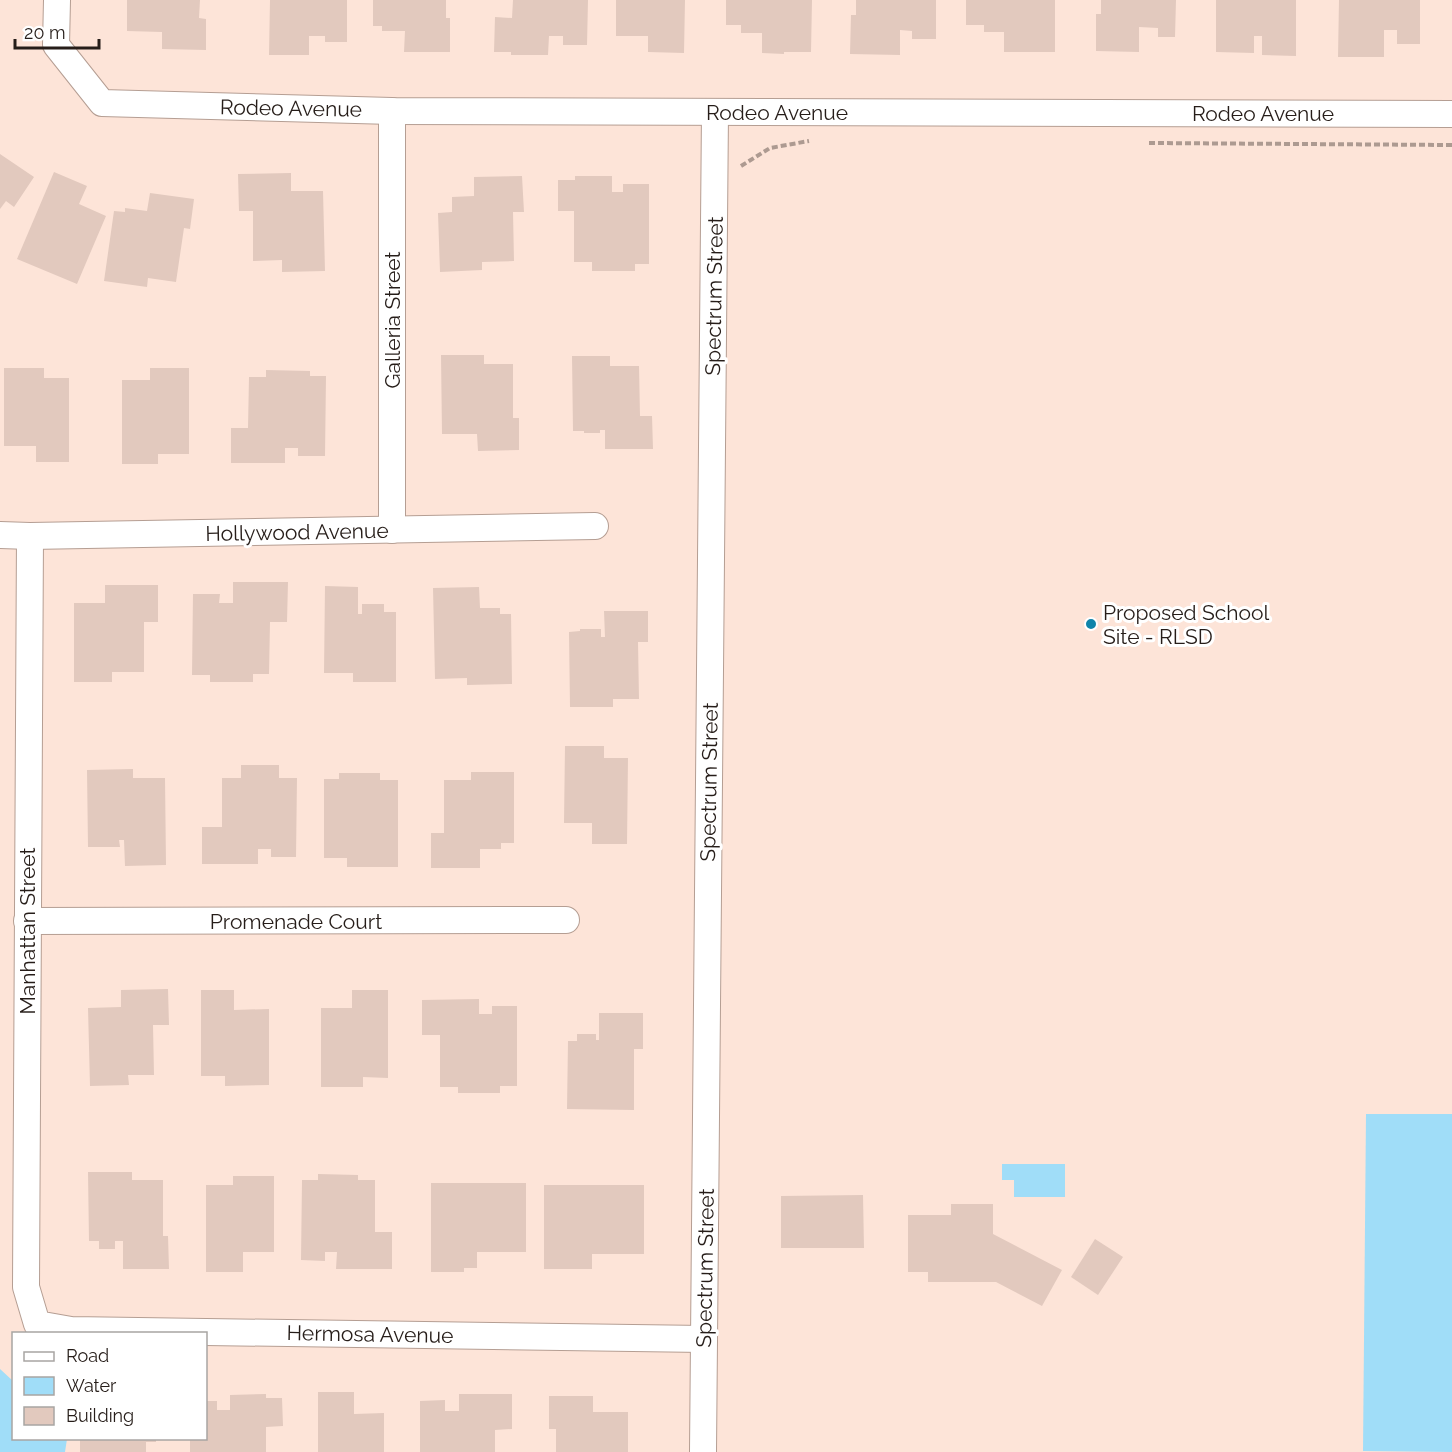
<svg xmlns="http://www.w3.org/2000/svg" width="1452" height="1452" viewBox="0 0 1452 1452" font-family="Raleway,sans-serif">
<rect width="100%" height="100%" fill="#fde4d8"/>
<!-- water -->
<g fill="#a0ddf8">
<polygon points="1366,1114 1452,1114 1452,1452 1363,1451"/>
<polygon points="1002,1164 1065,1164 1065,1197 1014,1197 1014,1180 1002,1180"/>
<polygon points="0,1369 13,1381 14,1438 67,1439 65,1452 0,1452"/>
</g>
<!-- building -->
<g fill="#e2c9be">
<polygon points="127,0 200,0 199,18 206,19 206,50 162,49 162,32 127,31"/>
<polygon points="270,0 347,0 347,42 325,42 325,36 309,36 309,55 269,55"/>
<polygon points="373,0 446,0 446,18 450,18 450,52 404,52 405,31 382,31 382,26 373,26"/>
<polygon points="513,0 588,0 587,45 563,45 563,36 549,36 548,55 511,55 511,52 494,52 495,17 512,18"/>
<polygon points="616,0 685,0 684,53 648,52 648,36 616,36"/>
<polygon points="726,0 812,0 811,52 784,52 784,54 762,53 762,33 741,33 741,25 726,25"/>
<polygon points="856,0 936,0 936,39 912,39 912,31 900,30 900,55 850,54 851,15 856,15"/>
<polygon points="966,0 1055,0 1055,52 1004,52 1004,32 984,32 984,25 966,25"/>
<polygon points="1101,0 1176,0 1175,37 1158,37 1158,28 1139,27 1139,52 1096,51 1096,14 1101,14"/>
<polygon points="1216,0 1296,0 1296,56 1262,55 1262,36 1254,36 1254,53 1216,52"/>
<polygon points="1339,0 1420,0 1420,44 1397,44 1397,30 1384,30 1384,57 1338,57"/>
<polygon points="0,154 34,177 14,207 6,201 0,209"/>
<polygon points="54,172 87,186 79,204 106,216 77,284 17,259"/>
<polygon points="291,173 291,191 323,191 325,271 282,272 282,260 253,261 253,211 239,211 238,174"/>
<polygon points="522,176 524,212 513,212 514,261 482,262 482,270 440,272 438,213 452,212 452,197 474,196 474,177"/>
<polygon points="575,176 612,176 612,192 623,192 623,184 649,184 649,264 635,264 635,271 592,271 592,262 574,262 574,211 558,211 558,180 575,180"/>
<polygon points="150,193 194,199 190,229 184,228 176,282 148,278 147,287 104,281 114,211 125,212 125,208 147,211"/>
<polygon points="441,355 484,355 484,364 513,364 513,418 519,418 519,450 478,451 477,434 442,434"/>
<polygon points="572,356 610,356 610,366 639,366 640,416 652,416 653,449 605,449 605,430 600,430 600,433 584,433 584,431 573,431"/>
<polygon points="4,368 44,368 44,378 69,378 69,462 36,462 36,446 4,446"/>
<polygon points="150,368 189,368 189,454 158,454 158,464 122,464 122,380 150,380"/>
<polygon points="266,370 310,371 310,376 326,376 325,456 298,456 298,448 285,448 285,463 231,463 231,428 248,428 249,377 266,377"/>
<polygon points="233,582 288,582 287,622 270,622 269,674 253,674 253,682 210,682 210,675 192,675 193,594 220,594 219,603 233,603"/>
<polygon points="105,585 158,585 158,622 144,622 144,672 112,672 112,682 74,682 74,603 105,603"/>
<polygon points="325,586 358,587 358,614 362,614 362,604 384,604 384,612 396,612 396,682 353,682 353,673 324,673"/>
<polygon points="479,587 480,608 500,608 500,614 511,614 512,684 467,685 467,678 435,679 433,588"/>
<polygon points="604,611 648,611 648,642 638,642 639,699 613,699 613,707 570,707 569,632 580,631 580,629 601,629 601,637 605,637"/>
<polygon points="565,746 604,746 604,758 628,758 627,844 592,844 592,823 564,823"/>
<polygon points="241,765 279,765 279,778 297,778 296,857 271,857 271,849 258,849 258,864 202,864 202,827 222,827 222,778 241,778"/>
<polygon points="133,769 133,778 165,778 166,865 125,866 124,840 119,840 120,847 88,847 87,770"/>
<polygon points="471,772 514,772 514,843 501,843 501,849 480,849 480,868 431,868 431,833 444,833 444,780 471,780"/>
<polygon points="339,773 380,773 380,780 398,780 398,867 347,867 347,858 324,858 324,779 339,779"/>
<polygon points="168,989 169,1025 153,1025 154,1075 128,1075 129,1085 90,1086 88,1008 121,1007 121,990"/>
<polygon points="201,990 234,990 234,1010 269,1009 269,1085 225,1086 225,1076 201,1076"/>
<polygon points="352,990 388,990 388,1078 363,1077 363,1087 321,1087 321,1008 352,1008"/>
<polygon points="479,999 479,1014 492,1014 492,1006 517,1006 517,1086 500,1086 500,1093 458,1093 458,1087 440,1087 440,1035 422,1035 422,1000"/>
<polygon points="599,1013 643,1013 643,1049 634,1049 634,1110 567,1109 568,1041 577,1041 577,1034 596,1034 596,1040 599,1040"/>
<polygon points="88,1172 132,1172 132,1180 163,1180 163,1236 168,1236 169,1269 123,1269 123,1241 115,1241 115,1249 99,1249 99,1241 89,1241"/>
<polygon points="318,1174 358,1175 358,1180 375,1180 375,1232 392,1232 392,1269 336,1269 337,1252 325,1252 325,1261 301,1260 302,1180 318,1180"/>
<polygon points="233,1176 274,1176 274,1252 243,1252 243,1272 206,1272 206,1185 233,1185"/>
<polygon points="431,1183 526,1183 526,1252 477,1252 477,1268 464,1268 464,1272 431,1272"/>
<polygon points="544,1185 644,1185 644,1254 592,1254 592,1269 544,1269"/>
<polygon points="863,1195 864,1248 781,1248 781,1196"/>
<polygon points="951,1204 993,1204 993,1234 1062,1270 1042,1306 996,1282 928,1282 928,1272 908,1272 908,1215 951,1215"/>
<polygon points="1095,1239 1123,1257 1098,1295 1071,1277"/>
<polygon points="318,1392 354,1392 354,1414 384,1413 384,1452 318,1452"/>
<polygon points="266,1394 266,1398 282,1398 283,1426 266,1427 266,1452 190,1452 190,1438 206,1438 206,1401 217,1401 217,1410 230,1410 230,1395"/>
<polygon points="459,1394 512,1394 512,1429 495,1430 495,1452 420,1452 420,1401 445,1400 445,1411 459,1411"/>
<polygon points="549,1396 593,1396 593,1412 628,1412 628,1452 556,1452 556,1429 549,1429"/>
<polygon points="80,1438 156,1438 156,1442 146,1442 146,1452 80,1452"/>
</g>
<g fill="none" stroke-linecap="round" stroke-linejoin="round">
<!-- street casing -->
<g stroke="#b59e93" stroke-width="28">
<g id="street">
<polyline points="57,0 56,45 102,103 392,111 1452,114"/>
<polyline points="392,111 392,530"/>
<polyline points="0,535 30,536 595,526"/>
<polyline points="30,536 26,1287 37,1324 71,1330 704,1339"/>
<polyline points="27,921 566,920"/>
<polyline points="703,1452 715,112"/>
</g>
</g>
<!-- path -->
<g stroke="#ad9a91" stroke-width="4" stroke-dasharray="6 3" stroke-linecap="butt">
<polyline points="1149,143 1452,145"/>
<polyline points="741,166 770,148 809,141"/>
</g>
<!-- street -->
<use href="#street" stroke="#fff" stroke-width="26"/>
</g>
<!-- markers -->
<circle fill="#0f84aa" stroke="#fff" stroke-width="2" cx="1091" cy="624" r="6"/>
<g text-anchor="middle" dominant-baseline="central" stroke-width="6" stroke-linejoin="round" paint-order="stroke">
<!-- street labels -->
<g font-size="21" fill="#261d19" stroke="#fff">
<text transform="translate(291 108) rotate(1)">Rodeo Avenue</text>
<text x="777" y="112">Rodeo Avenue</text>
<text x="1263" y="113">Rodeo Avenue</text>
<text transform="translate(714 296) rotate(-89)">Spectrum Street</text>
<text transform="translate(392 320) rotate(-90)">Galleria Street</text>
<text transform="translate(297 532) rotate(-1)">Hollywood Avenue</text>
<text transform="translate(709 782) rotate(-89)">Spectrum Street</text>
<text x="296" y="921">Promenade Court</text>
<text transform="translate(27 931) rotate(-90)">Manhattan Street</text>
<text transform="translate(705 1268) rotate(-89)">Spectrum Street</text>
<text transform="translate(370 1334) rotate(1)">Hermosa Avenue</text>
</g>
<!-- poi labels -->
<g font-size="21" fill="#261d19" stroke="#fff" text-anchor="start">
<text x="1103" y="612">Proposed School<tspan x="1103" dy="24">Site - RLSD</tspan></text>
</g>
</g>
<!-- legend -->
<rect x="12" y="1332" width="195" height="108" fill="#ffffff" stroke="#a8a5a3" stroke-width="1.5"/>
<rect x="24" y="1352" width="30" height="9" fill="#ffffff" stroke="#a8a5a3" stroke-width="1.5"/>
<text x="66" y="1362" font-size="18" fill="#261d19">Road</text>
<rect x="24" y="1377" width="30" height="18" fill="#a0ddf8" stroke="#a8a5a3" stroke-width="1.5"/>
<text x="66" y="1392" font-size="18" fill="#261d19">Water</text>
<rect x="24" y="1407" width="30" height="18" fill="#e2c9be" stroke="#a8a5a3" stroke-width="1.5"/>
<text x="66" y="1422" font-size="18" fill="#261d19">Building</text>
<!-- scale -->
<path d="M15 39v9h84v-9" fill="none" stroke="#261d19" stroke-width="3"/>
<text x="24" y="39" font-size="18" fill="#261d19" stroke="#ffffff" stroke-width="4.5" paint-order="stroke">20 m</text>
</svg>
